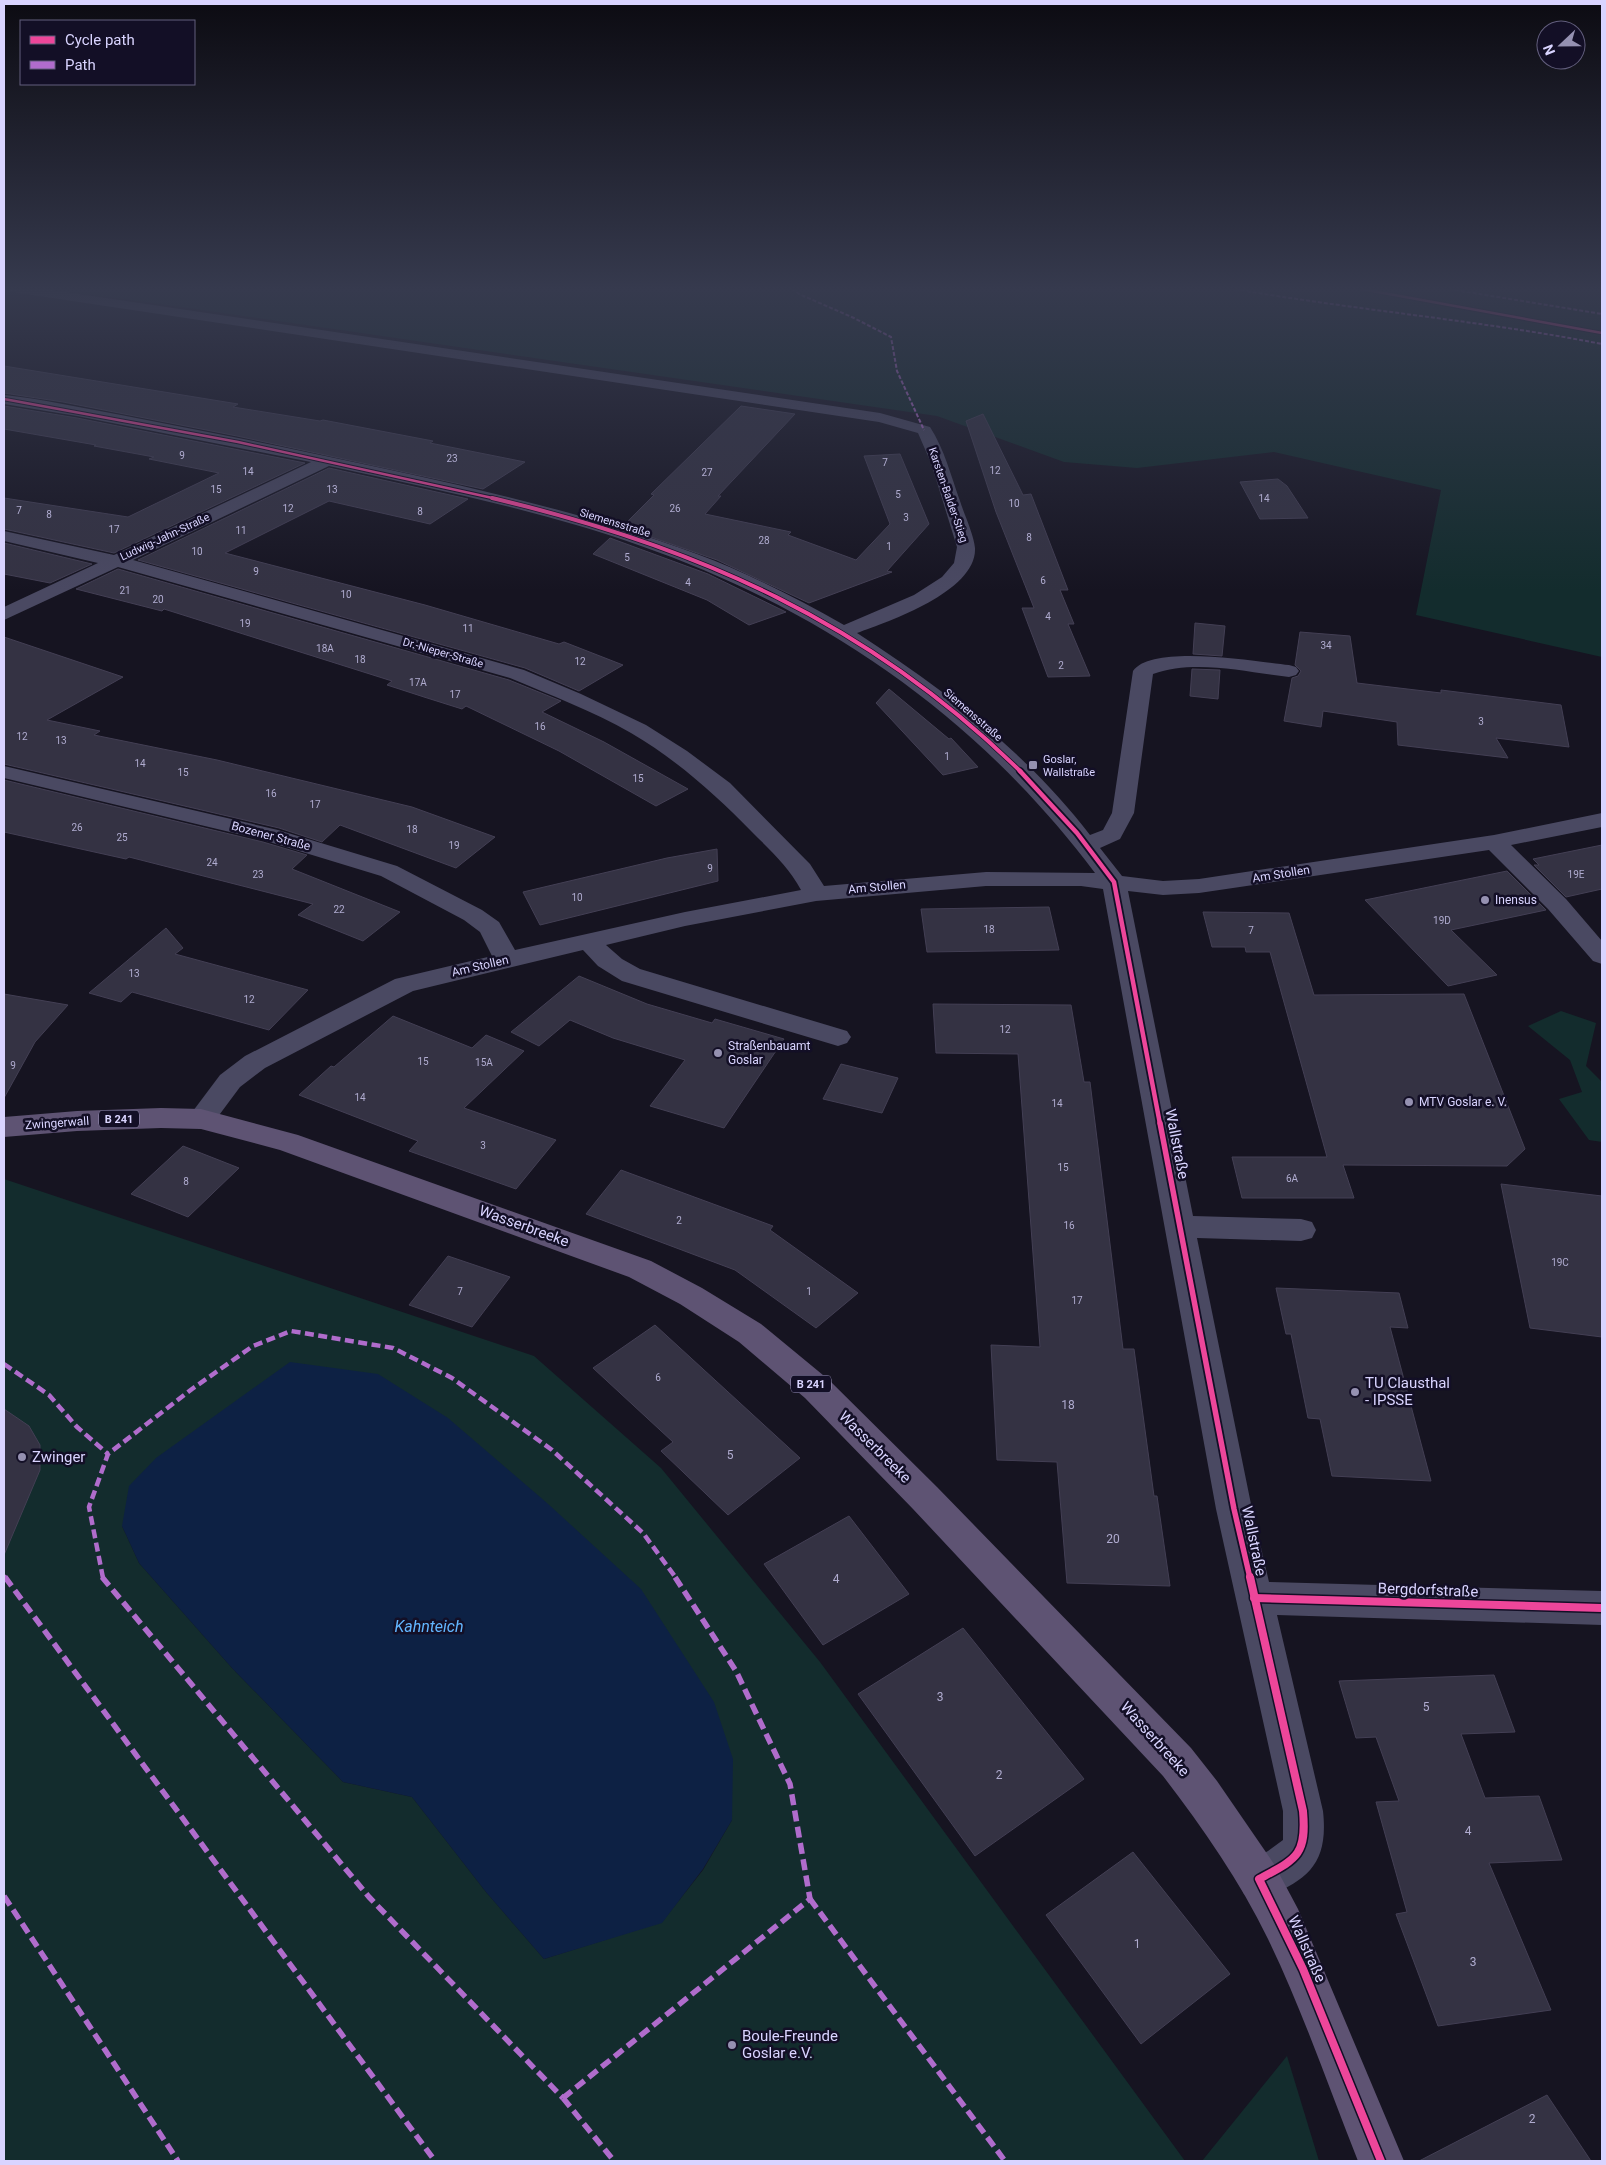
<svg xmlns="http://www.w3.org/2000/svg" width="1606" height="2165" viewBox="0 0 1606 2165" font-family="Roboto,sans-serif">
<rect width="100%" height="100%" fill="#161421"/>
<!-- green -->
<g fill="#132c2d" fill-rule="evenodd">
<polygon points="38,288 1602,288 1602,657 1416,615 1441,490 1274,452 1137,468 1064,462 937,416 146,302"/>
<polygon points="1561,1011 1596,1023 1586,1066 1602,1082 1602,1142 1589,1140 1559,1099 1582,1092 1570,1060 1528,1026"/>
<path d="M4 1179 534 1356 661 1468 820 1662 1185 2161H4ZM122 1526 732 1820 703 1870 662 1922 544 1959 486 1892 412 1797 343 1782 232 1668 139 1563Z"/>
<polygon points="1287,2056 1319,2161 1202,2161"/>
</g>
<!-- water -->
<polygon fill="#0d2144" points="290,1362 378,1374 448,1418 547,1503 641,1589 714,1702 733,1759 732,1820 703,1869 662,1923 544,1959 486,1892 412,1797 343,1782 232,1668 139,1563 122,1526 129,1486 156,1458"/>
<!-- building -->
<g fill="#343243" stroke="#433f54">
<polygon points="4,366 238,404 233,407 320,421 323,420 433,441 430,443 525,462 483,489 237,436 63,402 4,393"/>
<polygon points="4,406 77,418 305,463 114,553 4,529 4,498 128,517 219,473 149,459 154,457 94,446 96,445 4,429"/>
<polygon points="741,406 795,414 718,496 721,496 705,514 791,532 788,535 856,560 890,524 864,456 900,454 929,524 887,571 892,572 809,603 717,560 622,527 654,495 651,494"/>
<polygon points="983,414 1023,495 1031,494 1068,590 1060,590 1074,624 1068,624 1090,676 1048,677 1022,608 1034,608 996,512 966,421"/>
<polygon points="329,468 468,499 430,524 329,501 225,553 425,605 559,644 564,642 623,665 579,691 525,668 138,560"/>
<polygon points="1278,479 1287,486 1308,518 1260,519 1240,482"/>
<polygon points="610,538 708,574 786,612 749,625 707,600 593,554"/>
<polygon points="4,543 92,564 50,583 4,574"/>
<polygon points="118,569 509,680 561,701 542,712 604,742 688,789 656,806 559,751 466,706 462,709 424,697 387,685 392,681 164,609 162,611 76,589"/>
<polygon points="1195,623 1225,626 1222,656 1193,654"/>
<polygon points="1300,632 1350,636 1357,683 1441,693 1441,690 1561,705 1569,747 1496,738 1508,758 1398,745 1397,722 1323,711 1321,727 1284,721 1292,678 1298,676 1301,671 1295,665"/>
<polygon points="4,637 123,677 47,720 100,731 94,735 217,760 412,807 495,837 456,868 340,825 322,842 279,828 4,764"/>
<polygon points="1192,669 1220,670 1218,699 1190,696"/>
<polygon points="889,689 949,739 951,738 978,767 943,775 876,703"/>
<polygon points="4,780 263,842 307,855 292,869 400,912 363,941 298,915 313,904 129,857 126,859 4,832"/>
<polygon points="1602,845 1602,889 1566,897 1534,865 1539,865 1533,859"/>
<polygon points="717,849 718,881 540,925 523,892 667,858"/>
<polygon points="1507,871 1546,910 1451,930 1497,975 1448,986 1365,900"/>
<polygon points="1049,907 1059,950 927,952 921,909"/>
<polygon points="1203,912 1289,913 1314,995 1464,994 1525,1149 1507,1166 1343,1165 1354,1198 1242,1198 1232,1157 1327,1157 1270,952 1246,952 1245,947 1212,947"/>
<polygon points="166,928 183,948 175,954 308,990 269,1030 132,992 121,1002 89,993"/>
<polygon points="579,976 647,1004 712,1023 715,1019 784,1039 724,1128 650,1106 685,1060 613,1038 570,1020 539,1046 511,1032"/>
<polygon points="4,994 68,1005 35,1042 4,1098"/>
<polygon points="933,1004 1071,1005 1084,1082 1090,1082 1123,1349 1134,1349 1154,1496 1157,1496 1170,1586 1067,1583 1057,1462 997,1460 991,1345 1040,1347 1018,1054 936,1053"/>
<polygon points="393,1016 472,1048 486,1035 524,1051 464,1108 556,1140 516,1189 409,1151 418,1141 299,1095 331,1066 334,1067"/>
<polygon points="841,1064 898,1078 882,1113 823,1099"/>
<polygon points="183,1146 239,1168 188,1217 131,1194"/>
<polygon points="621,1170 773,1226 770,1230 858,1293 816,1328 735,1270 586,1214"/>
<polygon points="1501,1184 1602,1196 1602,1337 1530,1328"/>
<polygon points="448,1256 510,1277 472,1327 409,1305"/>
<polygon points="1276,1288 1399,1293 1408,1328 1390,1327 1431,1481 1332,1476 1320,1419 1308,1418 1291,1334 1286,1334"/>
<polygon points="655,1325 800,1458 728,1515 661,1451 673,1442 593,1368"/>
<polygon points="4,1409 29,1426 40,1445 40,1470 4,1555"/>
<polygon points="849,1516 909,1594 823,1645 764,1564"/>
<polygon points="963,1628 1084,1779 975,1856 858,1694"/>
<polygon points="1494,1675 1515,1732 1461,1734 1485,1798 1539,1796 1562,1860 1489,1863 1551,2010 1438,2026 1396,1914 1407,1912 1376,1802 1399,1801 1376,1737 1356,1738 1339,1681"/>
<polygon points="1133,1852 1230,1974 1141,2044 1046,1915"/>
<polygon points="1547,2095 1591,2161 1419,2161"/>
</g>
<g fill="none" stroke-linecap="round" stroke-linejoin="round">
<!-- minor -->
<path fill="#4a4962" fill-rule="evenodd" d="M5 288H38L880 413 930 427C944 448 951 476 960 501 964 514 974 535 975 548 977 591 890 621 857 633 944 689 1027 753 1090 835L1103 830 1112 813 1133 671C1152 643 1259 662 1289 665L1296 667 1299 671 1296 675 1289 677C1245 672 1195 659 1153 674L1134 813 1120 839 1100 848 1122 876 1163 881 1199 879 1494 835 1602 813V827L1511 845 1566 899 1602 941V964L1593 961 1548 909 1489 850 1199 893 1163 895 1128 891 1193 1216 1301 1219 1312 1222 1316 1230 1312 1238 1301 1241 1197 1238 1252 1509 1269 1582 1602 1591V1625L1277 1615 1323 1811C1329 1866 1306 1881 1259 1900L1244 1894 1238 1879 1244 1864 1268 1851 1283 1840V1811L1216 1509 1103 889 1081 886H986L816 901 685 926 606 945 622 959 640 969 847 1031 851 1037 847 1043 838 1046 622 981 598 966 583 950 413 991 265 1068 240 1087 211 1126 201 1129 191 1126 187 1119 220 1075 245 1056 395 979 492 956 480 932 464 920 381 876 263 840 4 778V766L278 830 397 866 482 910 499 922 515 950 685 912 801 890C789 867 770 850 752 832 716 795 677 760 631 733 593 711 550 695 510 678L118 567 4 620V607L98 563 4 541V531L114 555 311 462 77 416 4 404V395C43 399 82 408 121 415 183 427 245 439 306 452 438 480 571 507 697 554 748 573 796 598 844 625L914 595 942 577 954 563 957 547 931 463 918 433 879 422 12 292ZM329 466C433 489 540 510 641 546 824 610 979 718 1095 873L986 872 824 886 810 864 730 783 687 751 646 725 581 694 524 670 133 560Z"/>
<!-- major -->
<path fill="#5e5373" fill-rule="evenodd" d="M161 1108 201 1109 298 1135 651 1261 702 1288 761 1324 829 1380 937 1487 1191 1748 1217 1781 1274 1864 1298 1909 1404 2161H1358C1329 2088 1302 2009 1268 1939 1240 1881 1202 1827 1163 1776L913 1509 805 1398 739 1342 680 1304 629 1277 280 1150 201 1129 161 1128 77 1131 4 1137V1117L77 1111Z"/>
<!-- quiet-far2 -->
<g stroke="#b06ccc" stroke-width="2" stroke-dasharray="4 2" stroke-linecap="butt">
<polyline points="792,288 799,294 854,318 891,337 897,371 924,430"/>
<path d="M1229 288C1353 310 1478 320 1602 344"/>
<polyline points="1443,288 1602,314"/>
</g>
<!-- quiet-far1 -->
<g stroke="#b06ccc" stroke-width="4.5" stroke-dasharray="9 4.5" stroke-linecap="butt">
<polyline points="4,1364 49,1395 77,1427 108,1454"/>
<polyline points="4,1576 6,1578"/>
<polyline points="103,1578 89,1507 108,1454 192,1389 253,1346 291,1331 393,1348 452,1378 552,1450 643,1533 676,1578"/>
</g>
<!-- quiet -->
<g stroke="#b06ccc" stroke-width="5.5" stroke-dasharray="11 5.5" stroke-linecap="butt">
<polyline points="5,1577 435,2161"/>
<polyline points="102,1577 369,1897 563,2098"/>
<polyline points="4,1896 178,2161"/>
<polyline points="810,1899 1005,2161"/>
<polyline points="563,2098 614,2161"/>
<polyline points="563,2098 810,1899 790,1784 736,1671 675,1577"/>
</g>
<!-- cycleway-far4 casing -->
<g stroke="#130f26" stroke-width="4.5">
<g id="cycleway-far4">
<polyline points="1356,288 1602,333"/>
<polyline points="4,399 238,442 497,499"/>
</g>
</g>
<!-- cycleway-far3 casing -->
<g stroke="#130f26" stroke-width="5.5">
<path id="cycleway-far3" d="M492 498C696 546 870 623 1021 772"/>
</g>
<!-- cycleway-far2 casing -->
<g stroke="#130f26" stroke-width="8">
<polyline id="cycleway-far2" points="1020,771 1077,833 1114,882 1160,1124"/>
</g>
<!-- cycleway-far1 casing -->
<g stroke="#130f26" stroke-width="9">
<polyline id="cycleway-far1" points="1160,1123 1234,1509 1250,1578"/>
</g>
<!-- cycleway casing -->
<g stroke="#130f26" stroke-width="11">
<g id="cycleway">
<path d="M1250 1577 1303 1811C1307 1856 1296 1859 1259 1879L1303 1969 1381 2161"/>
<polyline points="1254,1598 1602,1608"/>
</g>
</g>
<!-- cycleway-far4 -->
<use href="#cycleway-far4" stroke="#ed469a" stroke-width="2.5"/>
<!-- cycleway-far3 -->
<use href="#cycleway-far3" stroke="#ed469a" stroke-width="4"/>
<!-- cycleway-far2 -->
<use href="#cycleway-far2" stroke="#ed469a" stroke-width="4.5"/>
<!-- cycleway-far1 -->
<use href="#cycleway-far1" stroke="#ed469a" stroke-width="5.5"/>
<!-- cycleway -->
<use href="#cycleway" stroke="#ed469a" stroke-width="8"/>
</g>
<!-- sky -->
<linearGradient id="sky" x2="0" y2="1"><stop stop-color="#0c0b12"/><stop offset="0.49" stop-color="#363a4e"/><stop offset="1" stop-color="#363a4e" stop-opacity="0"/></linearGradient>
<rect width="1606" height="591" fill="url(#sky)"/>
<!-- markers -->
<g fill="#9591b1" stroke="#130f26" stroke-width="2">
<rect x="1028" y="760" width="10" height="10" rx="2.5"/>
<circle cx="1485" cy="900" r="5"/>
<circle cx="718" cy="1053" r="5"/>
<circle cx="1409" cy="1102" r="5"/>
<circle cx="1355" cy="1392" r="5"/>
<circle cx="22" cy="1457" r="5"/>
<circle cx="732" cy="2045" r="5"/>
</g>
<g text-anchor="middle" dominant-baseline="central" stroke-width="5" stroke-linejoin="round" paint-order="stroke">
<!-- number labels -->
<g font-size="10" fill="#b0acd0">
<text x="182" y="455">9</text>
<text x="452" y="458">23</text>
<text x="885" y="462">7</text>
<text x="995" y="470">12</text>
<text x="248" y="471">14</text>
<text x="707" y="472">27</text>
<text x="216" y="489">15</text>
<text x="332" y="489">13</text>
<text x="898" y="494">5</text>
<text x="1264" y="498">14</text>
<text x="1014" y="503">10</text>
<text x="288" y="508">12</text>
<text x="675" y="508">26</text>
<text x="19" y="510">7</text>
<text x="420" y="511">8</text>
<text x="49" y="514">8</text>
<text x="906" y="517">3</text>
<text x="114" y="529">17</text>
<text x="241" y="530">11</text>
<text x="1029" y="537">8</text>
<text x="764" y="540">28</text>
<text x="889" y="546">1</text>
<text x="197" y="551">10</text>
<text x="627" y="557">5</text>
<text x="256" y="571">9</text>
<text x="1043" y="580">6</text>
<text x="688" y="582">4</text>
<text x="125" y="590">21</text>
<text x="346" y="594">10</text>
<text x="158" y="599">20</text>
<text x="1048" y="616">4</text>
<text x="245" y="623">19</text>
<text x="468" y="628">11</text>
<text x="1326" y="645">34</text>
<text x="325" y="648">18A</text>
<text x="360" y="659">18</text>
<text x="580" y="661">12</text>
<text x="1061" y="665">2</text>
<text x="418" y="682">17A</text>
<text x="455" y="694">17</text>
<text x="1481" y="721">3</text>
<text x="540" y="726">16</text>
<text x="22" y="736">12</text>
<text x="61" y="740">13</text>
<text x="947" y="756">1</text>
<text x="140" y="763">14</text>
<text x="183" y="772">15</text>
<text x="638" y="778">15</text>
<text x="271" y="793">16</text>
<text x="315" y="804">17</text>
<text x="77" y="827">26</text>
<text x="412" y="829">18</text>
<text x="122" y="837">25</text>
<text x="454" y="845">19</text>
<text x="212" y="862">24</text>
<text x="710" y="868">9</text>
<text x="258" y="874">23</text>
<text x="1576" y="874">19E</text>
<text x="577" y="897">10</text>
<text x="339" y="909">22</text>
<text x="1442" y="920">19D</text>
<text x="989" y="929">18</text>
<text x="1251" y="930">7</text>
<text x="134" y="973">13</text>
<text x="249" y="999">12</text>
<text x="1005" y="1029">12</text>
<text x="423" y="1061">15</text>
<text x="484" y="1062">15A</text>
<text x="13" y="1065">9</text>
<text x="360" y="1097">14</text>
<text x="1057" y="1103">14</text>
<text x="483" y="1145">3</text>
<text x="1063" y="1167">15</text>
<text x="1292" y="1178">6A</text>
<text x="186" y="1181">8</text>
<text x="679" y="1220">2</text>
<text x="1069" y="1225">16</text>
<text x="1560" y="1262">19C</text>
<text x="460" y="1291">7</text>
<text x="809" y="1291">1</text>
<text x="1077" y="1300">17</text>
<text x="658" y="1377">6</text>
</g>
<!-- far-street labels -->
<g font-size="11" fill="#d9d4ff" stroke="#130f26">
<text transform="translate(948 495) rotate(71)">Karsten-Balder-Stieg</text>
<text transform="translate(615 523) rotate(17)">Siemensstraße</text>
<text transform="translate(165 537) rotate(-25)">Ludwig-Jahn-Straße</text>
<text transform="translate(443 653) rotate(16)">Dr.-Nieper-Straße</text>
<text transform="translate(973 715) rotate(41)">Siemensstraße</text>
</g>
<!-- far-poi labels -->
<g font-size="11" fill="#d9d4ff" stroke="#130f26" text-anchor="start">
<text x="1043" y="759">Goslar,<tspan x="1043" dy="13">Wallstraße</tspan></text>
</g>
<!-- shield labels -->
<g fill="#130f26" stroke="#9e99be" stroke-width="1">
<rect x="99" y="1110.5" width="40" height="17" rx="4"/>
<rect x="791" y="1375.5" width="40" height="17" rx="4"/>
</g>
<g font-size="11" font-weight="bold" fill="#d9d4ff">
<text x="119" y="1119">B 241</text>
<text x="811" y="1384">B 241</text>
</g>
<!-- street labels -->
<g font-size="12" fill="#d9d4ff" stroke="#130f26">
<text transform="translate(271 836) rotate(15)">Bozener Straße</text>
<text transform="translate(1281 874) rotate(-9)">Am Stollen</text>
<text transform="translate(877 887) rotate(-5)">Am Stollen</text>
<text transform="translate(480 966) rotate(-13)">Am Stollen</text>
<text transform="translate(57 1123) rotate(-4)">Zwingerwall</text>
</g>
<!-- poi labels -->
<g font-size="12" fill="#d9d4ff" stroke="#130f26" text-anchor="start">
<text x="1495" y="900">Inensus</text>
<text x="728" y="1046">Straßenbauamt<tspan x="728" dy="14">Goslar</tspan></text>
<text x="1419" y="1102">MTV Goslar e. V.</text>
</g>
<!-- near-number labels -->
<g font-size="12" fill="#b0acd0">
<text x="1068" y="1405">18</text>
<text x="730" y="1455">5</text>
<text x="1113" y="1539">20</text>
<text x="836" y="1579">4</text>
<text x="940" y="1697">3</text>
<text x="1426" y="1707">5</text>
<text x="999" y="1775">2</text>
<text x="1468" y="1831">4</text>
<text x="1137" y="1944">1</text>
<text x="1473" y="1962">3</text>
<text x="1532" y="2119">2</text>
</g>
<!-- near-street labels -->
<g font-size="15" fill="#d9d4ff" stroke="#130f26">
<text transform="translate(1177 1144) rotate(79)">Wallstraße</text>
<text transform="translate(524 1226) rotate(20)">Wasserbreeke</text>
<text transform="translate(875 1447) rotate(45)">Wasserbreeke</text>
<text transform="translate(1254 1541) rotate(78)">Wallstraße</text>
<text transform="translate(1428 1590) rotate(2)">Bergdorfstraße</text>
<text transform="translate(1155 1739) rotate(48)">Wasserbreeke</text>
<text transform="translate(1307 1949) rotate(66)">Wallstraße</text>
</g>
<!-- near-poi labels -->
<g font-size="15" fill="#d9d4ff" stroke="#130f26" text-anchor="start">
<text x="1365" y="1383">TU Clausthal<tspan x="1365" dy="17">- IPSSE</tspan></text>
<text x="32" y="1457">Zwinger</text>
<text x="742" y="2036">Boule-Freunde<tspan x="742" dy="17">Goslar e.V.</tspan></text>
</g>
<!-- near-water labels -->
<g font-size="16" font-style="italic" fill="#62b6ff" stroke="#130f26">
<text x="429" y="1626">Kahnteich</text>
</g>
</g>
<!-- border -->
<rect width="1606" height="2165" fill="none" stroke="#d9d4ff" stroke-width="10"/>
<!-- legend -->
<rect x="20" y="20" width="175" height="65" fill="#130f26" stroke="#625e7d"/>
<rect x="30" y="36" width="25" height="8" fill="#ed469a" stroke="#625e7d"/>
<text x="65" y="45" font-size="15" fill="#d9d4ff">Cycle path</text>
<rect x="30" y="61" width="25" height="8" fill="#b06ccc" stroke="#625e7d"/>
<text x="65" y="70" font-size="15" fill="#d9d4ff">Path</text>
<!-- north arrow -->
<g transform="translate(1561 45) rotate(248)"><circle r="24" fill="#130f26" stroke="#625e7d"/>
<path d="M0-4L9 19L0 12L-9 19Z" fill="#9591b1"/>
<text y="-8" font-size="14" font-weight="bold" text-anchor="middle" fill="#d9d4ff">N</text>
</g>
</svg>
